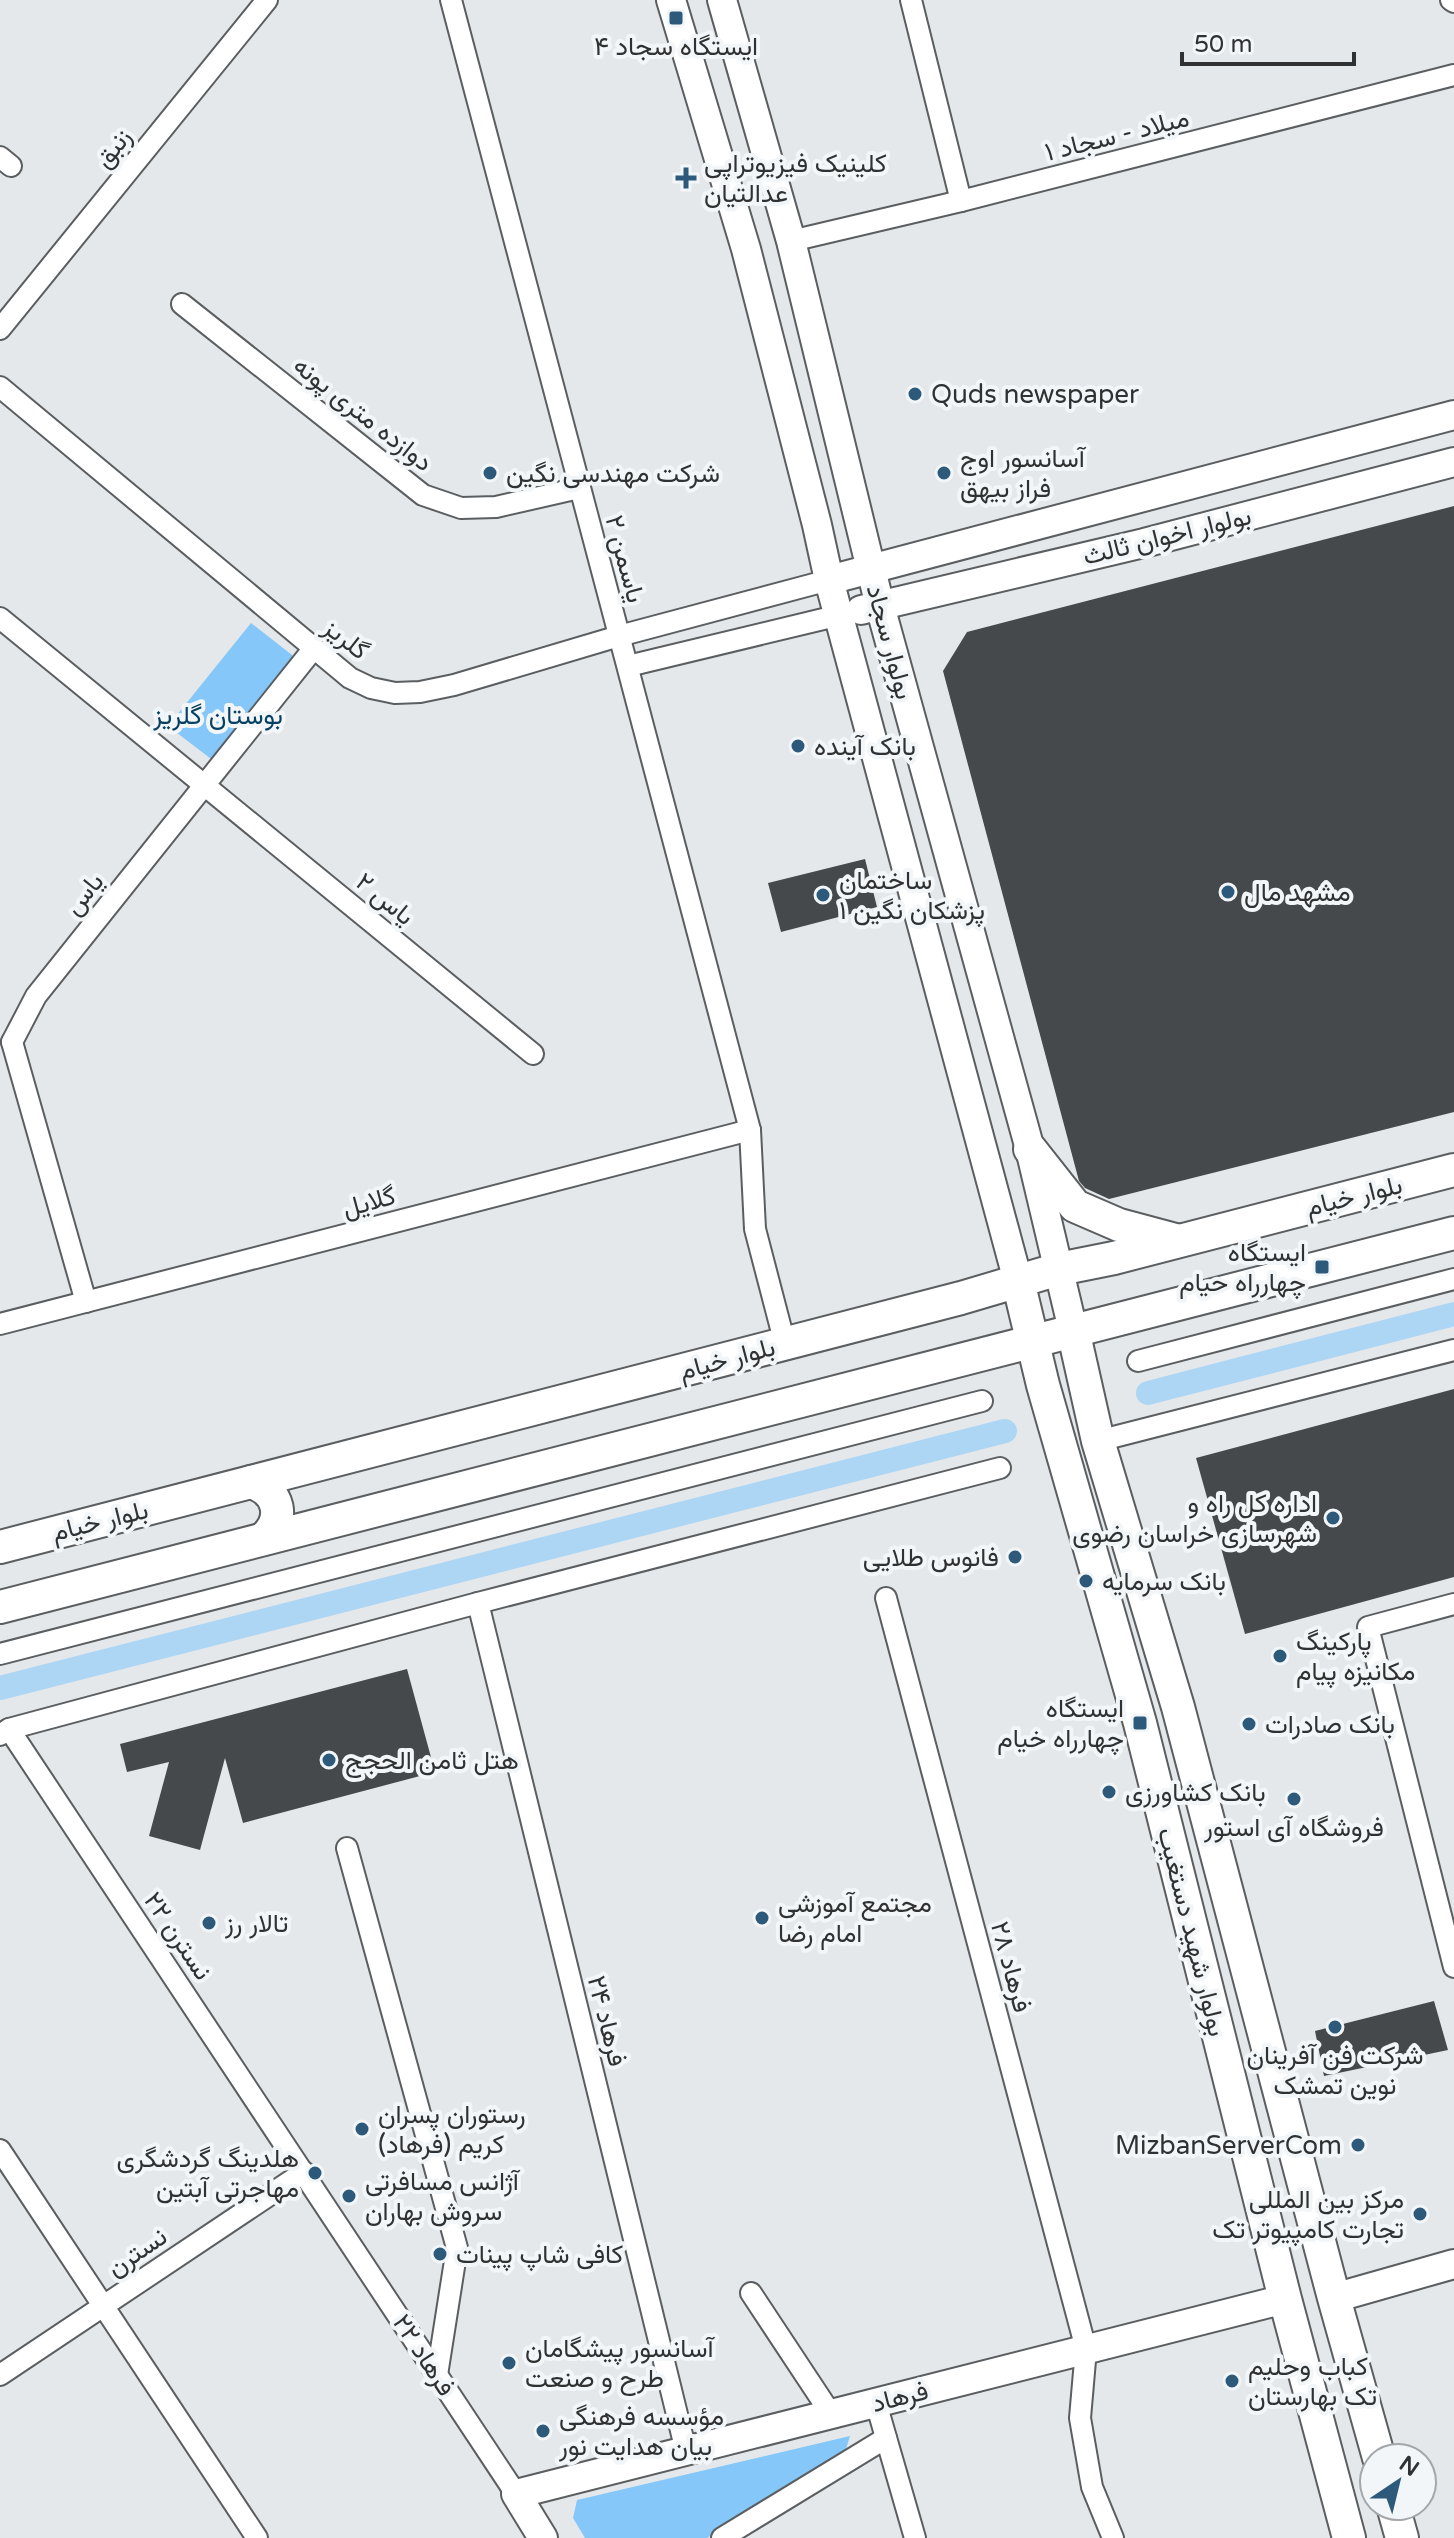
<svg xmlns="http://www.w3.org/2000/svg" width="1454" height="2538" viewBox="0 0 1454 2538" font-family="'Varela Round',Vazirmatn,sans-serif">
<rect width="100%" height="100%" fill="#e5e8eb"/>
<!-- green -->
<g fill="#84c7f8">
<polygon points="251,623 301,662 219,765 168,726"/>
<polygon points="850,2436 844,2456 707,2538 585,2538 573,2518 577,2500"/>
</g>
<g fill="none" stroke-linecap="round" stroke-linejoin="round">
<!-- canal -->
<g stroke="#add5f4" stroke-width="24">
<polyline points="1148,1393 1454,1314"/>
<polyline points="0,1688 1005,1431"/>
</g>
</g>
<!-- building -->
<g fill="#46494b">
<polygon points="1454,506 1454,1112 1109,1199 1085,1188 1079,1181 943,671 967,632"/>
<polygon points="865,859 877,907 781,932 768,883"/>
<polygon points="1454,1389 1454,1577 1245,1634 1196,1458"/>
<polygon points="407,1669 435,1772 243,1823 225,1758 200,1850 149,1836 169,1762 127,1772 120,1744"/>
<polygon points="1434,2001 1448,2050 1324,2076 1315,2031"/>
</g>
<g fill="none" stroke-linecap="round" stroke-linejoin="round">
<!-- street casing -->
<g stroke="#5b5e60" stroke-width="24">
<g id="street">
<polyline points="451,0 750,1130 755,1229 785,1344"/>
<polyline points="911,0 961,201"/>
<polyline points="1451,0 1454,2"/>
<polyline points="0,157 11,166"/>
<polyline points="791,241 961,201 1454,75"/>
<polyline points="182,304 423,495 461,508 496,507 579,488"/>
<polyline points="0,329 267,0"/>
<polyline points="0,387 350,678 371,688 395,693 420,692 454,685 619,636 829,580"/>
<polyline points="0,618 533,1054"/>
<polyline points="628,666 840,615"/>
<polyline points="12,1042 36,996 314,648"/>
<polyline points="12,1042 86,1302"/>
<polyline points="0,1324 750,1130"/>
<polyline points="1138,1361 1454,1279"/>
<polyline points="1098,1441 1454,1350"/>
<polyline points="886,1598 1086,2349 1080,2418 1092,2487 1113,2538"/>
<polyline points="478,1603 686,2451"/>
<polyline points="1454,1604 1368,1627 1454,1967"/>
<polyline points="0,1654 982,1401"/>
<polyline points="9,1729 516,2494"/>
<polyline points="0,1735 9,1729 478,1603 1000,1468"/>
<polyline points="347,1848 457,2248 437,2375"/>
<polyline points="0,2150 257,2538"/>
<polyline points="751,2293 831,2414"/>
<polyline points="0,2375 304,2172"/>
<polyline points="876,2403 915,2538"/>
<polyline points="722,2538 886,2438"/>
</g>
</g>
<!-- secondary casing -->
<g stroke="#5b5e60" stroke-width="32">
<g id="secondary">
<polyline points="671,0 746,249 817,525 829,580 1018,1281"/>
<polyline points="722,0 791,241 880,606 1030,1149 1073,1330"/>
<polyline points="829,580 1454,415"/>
<polyline points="861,610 1144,543 1454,462"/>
<polyline points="1334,2298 1454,2264"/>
<polyline points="543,2538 516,2494 1285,2299"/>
</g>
</g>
<!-- primary casing -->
<g stroke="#5b5e60" stroke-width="36">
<g id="primary">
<polyline points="1030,1149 1075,1206 1119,1225 1175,1240"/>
<polyline points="1018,1281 1043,1385 1140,1723 1285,2299 1349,2538"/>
<polyline points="1073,1330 1098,1441 1178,1707 1334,2298 1379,2458"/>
<path d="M251 1482C280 1491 286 1520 263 1539"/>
<polyline points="0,1547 961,1298 1059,1269 1114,1258 1454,1170"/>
<polyline points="0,1607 1454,1233"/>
<polyline points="1393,2506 1402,2538"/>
</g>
</g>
<!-- street -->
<use href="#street" stroke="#fff" stroke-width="20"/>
<!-- secondary -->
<use href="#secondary" stroke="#fff" stroke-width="28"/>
<!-- primary -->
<use href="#primary" stroke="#fff" stroke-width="32"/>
</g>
<!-- markers -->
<g fill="#2d5a7a" stroke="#f2f6f8" stroke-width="3">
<rect x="668" y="10" width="16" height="16" rx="4"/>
<path d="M682 166h8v8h8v8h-8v8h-8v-8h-8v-8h8z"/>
<circle cx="915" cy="394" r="8"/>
<circle cx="490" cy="473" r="8"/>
<circle cx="944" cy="473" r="8"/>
<circle cx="798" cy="746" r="8"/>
<circle cx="1228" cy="892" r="8"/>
<circle cx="823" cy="895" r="8"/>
<rect x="1314" y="1259" width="16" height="16" rx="4"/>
<circle cx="1333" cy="1518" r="8"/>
<circle cx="1015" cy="1557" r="8"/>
<circle cx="1086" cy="1581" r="8"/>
<circle cx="1280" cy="1656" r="8"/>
<rect x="1132" y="1715" width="16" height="16" rx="4"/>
<circle cx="1249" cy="1724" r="8"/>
<circle cx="329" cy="1760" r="8"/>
<circle cx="1109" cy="1792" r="8"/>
<circle cx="1294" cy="1799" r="8"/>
<circle cx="762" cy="1918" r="8"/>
<circle cx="209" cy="1923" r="8"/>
<circle cx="1335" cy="2027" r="8"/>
<circle cx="362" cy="2129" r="8"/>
<circle cx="1358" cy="2145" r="8"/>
<circle cx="315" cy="2173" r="8"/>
<circle cx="349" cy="2196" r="8"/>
<circle cx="1420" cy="2214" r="8"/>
<circle cx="440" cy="2254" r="8"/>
<circle cx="509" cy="2363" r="8"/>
<circle cx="1232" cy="2381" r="8"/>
<circle cx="543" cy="2431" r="8"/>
</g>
<g text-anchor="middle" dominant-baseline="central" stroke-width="8" stroke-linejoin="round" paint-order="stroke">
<!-- poi labels -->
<g font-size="26" fill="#303132" stroke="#f2f6f8" text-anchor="start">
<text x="676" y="46" text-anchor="middle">ایستگاه سجاد ۴</text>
<text x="704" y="163">کلینیک فیزیوتراپی<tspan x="704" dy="30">عدالتیان</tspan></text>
<text x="931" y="394">Quds newspaper</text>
<text x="960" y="458">آسانسور اوج<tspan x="960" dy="30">فراز بیهق</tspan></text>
<text x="506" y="473">شرکت مهندسی نگین</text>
<text x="814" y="746">بانک آینده</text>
<text x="839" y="880">ساختمان<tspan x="839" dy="30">پزشکان نگین ۱</tspan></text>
<text x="1244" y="892">مشهد مال</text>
<text x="1306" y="1252" text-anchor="end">ایستگاه<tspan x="1306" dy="30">چهارراه حیام</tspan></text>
<text x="1317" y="1503" text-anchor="end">اداره کل راه و<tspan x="1317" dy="30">شهرسازی خراسان رضوی</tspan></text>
<text x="999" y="1557" text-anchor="end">فانوس طلایی</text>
<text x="1102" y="1581">بانک سرمایه</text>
<text x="1296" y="1641">پارکینگ<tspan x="1296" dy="30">مکانیزه پیام</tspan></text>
<text x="1124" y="1708" text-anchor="end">ایستگاه<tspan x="1124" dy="30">چهارراه خیام</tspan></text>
<text x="1265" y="1724">بانک صادرات</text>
<text x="345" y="1760">هتل ثامن الحجج</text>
<text x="1125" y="1792">بانک کشاورزی</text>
<text x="1294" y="1827" text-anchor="middle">فروشگاه آی استور</text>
<text x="778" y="1903">مجتمع آموزشی<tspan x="778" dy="30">امام رضا</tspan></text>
<text x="225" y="1923">تالار رز</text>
<text x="1335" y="2055" text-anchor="middle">شرکت فن آفرینان<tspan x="1335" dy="30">نوین تمشک</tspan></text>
<text x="378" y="2114">رستوران پسران<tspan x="378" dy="30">کریم (فرهاد)</tspan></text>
<text x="1342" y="2145" text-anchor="end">MizbanServerCom</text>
<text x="299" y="2158" text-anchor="end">هلدینگ گردشگری<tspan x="299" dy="30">مهاجرتی آبتین</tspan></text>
<text x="365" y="2181">آژانس مسافرتی<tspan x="365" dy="30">سروش بهاران</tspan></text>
<text x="1404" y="2199" text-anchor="end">مرکز بین المللی<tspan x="1404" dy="30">تجارت کامپیوتر تک</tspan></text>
<text x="456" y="2254">کافی شاپ پینات</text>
<text x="525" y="2348">آسانسور پیشگامان<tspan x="525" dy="30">طرح و صنعت</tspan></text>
<text x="1248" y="2366">کباب وحلیم<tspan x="1248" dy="30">تک بهارستان</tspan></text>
<text x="559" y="2416">مؤسسه فرهنگی<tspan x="559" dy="30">بیان هدایت نور</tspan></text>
</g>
<!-- street labels -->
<g font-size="26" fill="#303132" stroke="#f2f6f8">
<text transform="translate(1117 135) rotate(-14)">میلاد - سجاد ۱</text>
<text transform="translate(113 148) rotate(-51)">زنبق</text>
<text transform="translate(363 414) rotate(38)">دوازده متری پونه</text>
<text transform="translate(1167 536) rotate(-14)">بولوار اخوان ثالث</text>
<text transform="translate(625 559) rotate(75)">یاسمن ۲</text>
<text transform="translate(346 639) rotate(38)">گلریز</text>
<text transform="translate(890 642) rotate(75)">بولوار سجاد</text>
<text transform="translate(84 894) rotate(-51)">یاس</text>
<text transform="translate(385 899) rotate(39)">یاس ۲</text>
<text transform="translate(1354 1196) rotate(-14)">بلوار خیام</text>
<text transform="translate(369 1202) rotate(-15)">گلایل</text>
<text transform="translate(727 1359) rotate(-15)">بلوار خیام</text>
<text transform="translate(100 1521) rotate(-14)">بلوار خیام</text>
<text transform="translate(1192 1932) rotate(76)">بولوار شهید دستغیب</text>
<text transform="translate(178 1936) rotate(56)">نسترن ۲۲</text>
<text transform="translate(1011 1967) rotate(75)">فرهاد ۲۸</text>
<text transform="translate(607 2021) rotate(76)">فرهاد ۲۴</text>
<text transform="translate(137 2252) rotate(-34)">نسترن</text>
<text transform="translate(424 2355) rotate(57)">فرهاد ۲۲</text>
<text transform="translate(900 2397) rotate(-14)">فرهاد</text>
</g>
<!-- park labels -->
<g font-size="26" fill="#074061" stroke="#f2f6f8">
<text x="218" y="715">بوستان گلریز</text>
</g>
</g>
<!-- north arrow -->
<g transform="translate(1398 2482) rotate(35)"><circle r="38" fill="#f2f6f8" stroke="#a4a7a9" stroke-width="2"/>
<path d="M0-6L14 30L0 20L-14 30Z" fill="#2d5a7a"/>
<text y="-12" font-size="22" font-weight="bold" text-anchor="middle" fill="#303132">N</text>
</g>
<!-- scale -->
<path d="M1182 52v12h172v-12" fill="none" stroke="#303132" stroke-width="4"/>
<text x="1194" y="52" font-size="24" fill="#303132" stroke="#f2f6f8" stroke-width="6" paint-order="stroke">50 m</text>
</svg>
